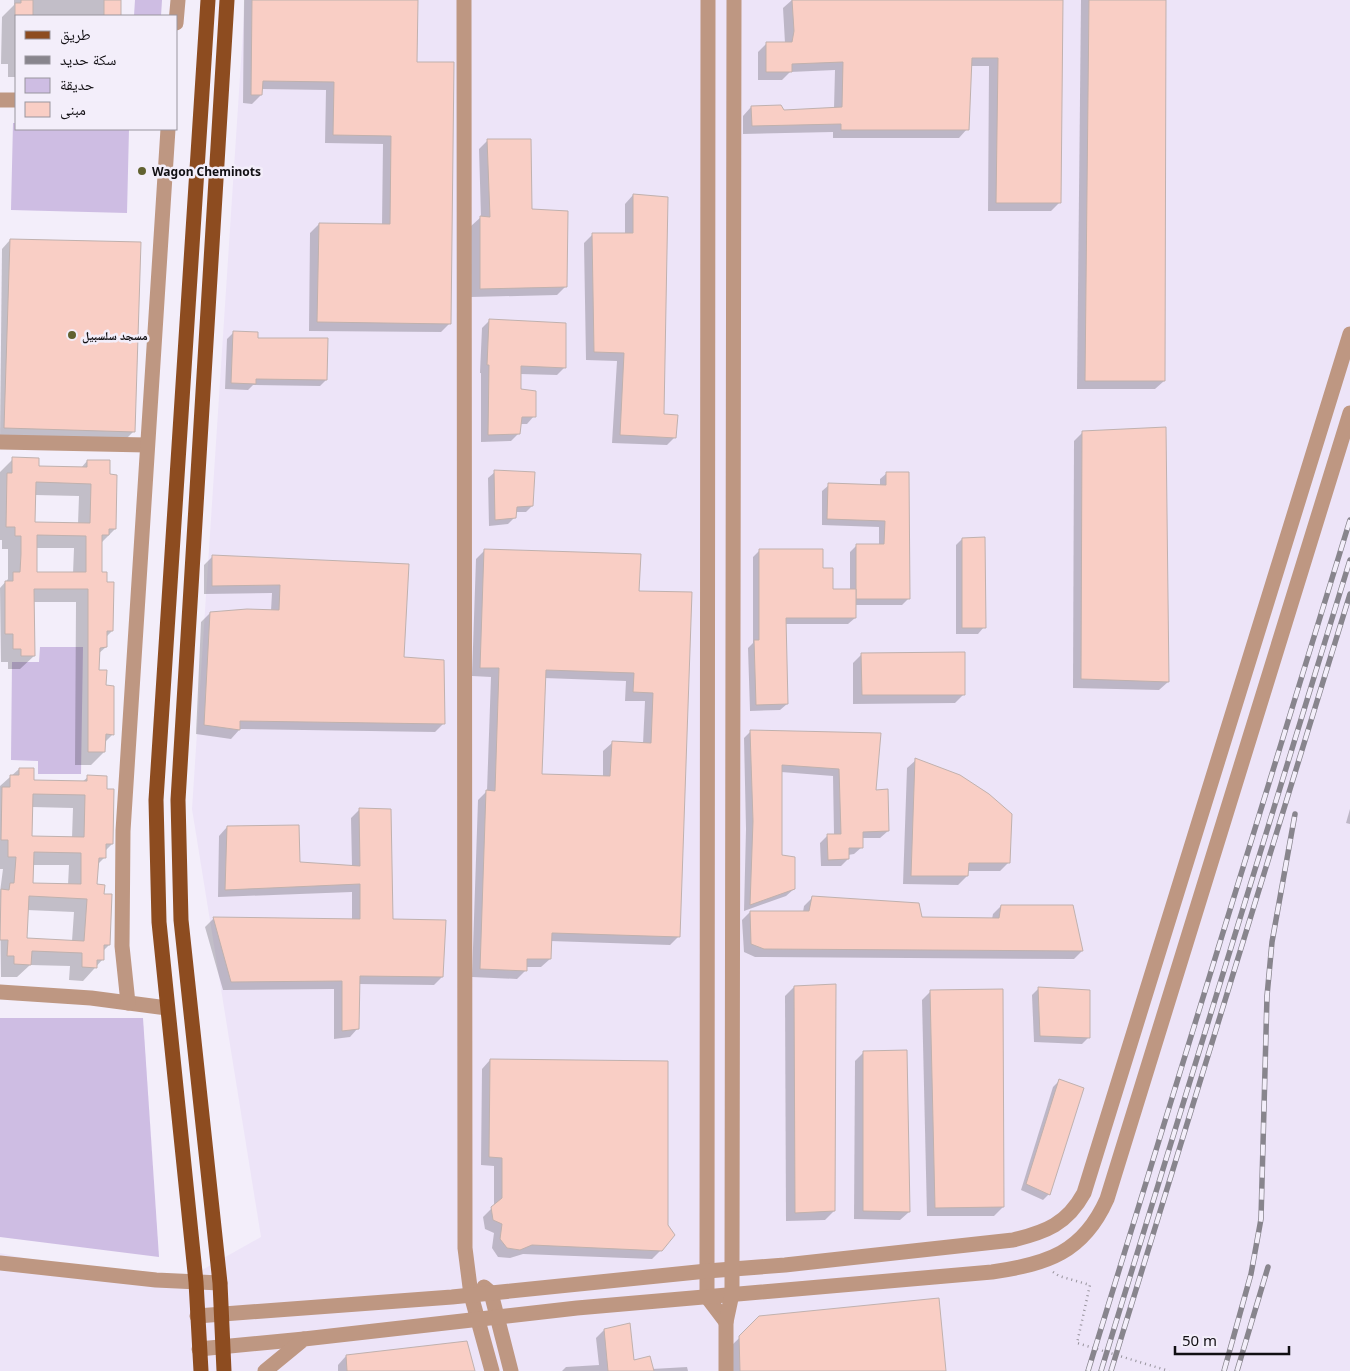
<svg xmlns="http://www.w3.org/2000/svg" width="1350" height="1371" viewBox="0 0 1350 1371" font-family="'Noto Sans','Noto Naskh Arabic',sans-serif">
<rect width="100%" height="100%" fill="#f3eefa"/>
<!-- built -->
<polygon fill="#ede4f8" points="245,0 1350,0 1350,1371 0,1371 0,1253 170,1288 261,1237 192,809"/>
<!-- green -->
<g fill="#cebde3">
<polygon points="135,0 162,0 161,16 134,16"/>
<polygon points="13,123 16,123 16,129 129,129 127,213 11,210"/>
<polygon points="40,647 83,647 81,774 38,774 38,761 11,760 12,662 39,662"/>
<polygon points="0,1018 143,1018 159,1257 0,1237"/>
</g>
<!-- shadow -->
<g fill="#0003" fill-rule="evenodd">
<polygon points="14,0 120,0 120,16 16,16 16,77 8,77 8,64 1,64 2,17 14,5"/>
<polygon points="244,0 416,0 416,63 450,323 441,332 309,331 310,233 319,224 382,225 383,144 325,143 326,90 261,89 261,95 252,104 243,103"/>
<polygon points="792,0 1062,0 1060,202 1051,211 988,211 989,66 970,66 967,129 959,138 833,138 833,132 743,134 743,116 751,107 783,111 834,108 835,70 790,72 782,80 758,80 758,52 767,43 785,43 783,8"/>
<polygon points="1081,0 1165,0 1164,381 1155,389 1077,389"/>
<polygon points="488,140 531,210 566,286 557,295 471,297 471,226 481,217 479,149"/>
<polygon points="633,195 663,415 675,437 667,445 612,443 617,361 586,360 584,243 593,234 625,235 625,204"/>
<polygon points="10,240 134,431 125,440 0,437 2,249"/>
<polygon points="490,320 565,367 557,375 520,374 520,390 534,416 527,424 520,424 519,433 511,441 481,442 481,373 480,373 482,328"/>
<polygon points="234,332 257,339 326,380 320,386 253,385 248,390 225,389 227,339"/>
<polygon points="1083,432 1168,682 1159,690 1073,688 1074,441"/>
<path d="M13 459 37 467 81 468 87 461 109 476 115 529 102 542 100 573 112 631 106 637V647L98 654V672L105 687 113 734 104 743V752L91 765H75L76 602H33L34 656 20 669H8V662H1L0 588 8 579V549H2V540H0V472ZM35 495 79 496 78 524H34ZM36 548H74L73 574 36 573Z"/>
<polygon points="495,472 532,506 526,512 515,512 514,518 508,524 489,526 488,478"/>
<polygon points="887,473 908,599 902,605 855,605 855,618 848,624 785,624 787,704 780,710 750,711 748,648 753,643 753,557 760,550 821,569 831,590 850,591 850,552 857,545 879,545 879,527 822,525 822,491 829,485 880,486 880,479"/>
<polygon points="962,539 984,627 978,634 956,634 956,545"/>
<path d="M485 550 638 592 691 594 679 936 670 945 550 941V959L541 967H526V970L517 979 472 977 478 800 487 791 491 677 472 676 476 559ZM544 678 626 681 625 701H645L643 744 612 743 603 751V777L540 775Z"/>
<polygon points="213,556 408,565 403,659 444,723 435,732 240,729 231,739 196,734 201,622 210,613 271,611 272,593 204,594 204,565"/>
<polygon points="862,654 964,694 955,703 853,704 853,663"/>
<polygon points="751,731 880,735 875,791 888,831 880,838 861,838 862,847 854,854 848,855 848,859 841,866 821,866 820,843 827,836 834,835 833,776 781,772 781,856 794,889 786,896 744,911 746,829 744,738"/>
<polygon points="916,760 1009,862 1000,871 967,871 967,876 958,885 903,884 907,768"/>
<path d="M19 769 32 781 82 782 88 777 112 844 105 851V857L97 865 96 885 103 895 109 945 103 951V959L83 981 69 980 70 966 30 965 17 977H1L0 892 3 869H0V786ZM32 807 73 808 72 838 31 837ZM32 865H69L68 885 32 884ZM27 910 74 912 72 941 26 939Z"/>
<polygon points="360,809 392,920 442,977 434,985 358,984 358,1028 350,1037 334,1039 334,989 223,990 205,927 214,918 352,920 352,892 218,897 219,836 227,827 298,863 352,867 351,818"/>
<polygon points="1350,809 1350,824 1346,823"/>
<polygon points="813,897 921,918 992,919 993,914 1001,906 1082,951 1074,959 755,957 744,952 742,920 750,912 803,912 804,906"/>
<polygon points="794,987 834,1211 825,1220 786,1221 785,996"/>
<polygon points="1039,988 1088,1038 1082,1044 1034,1042 1032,995"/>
<polygon points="931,991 1003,1207 994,1216 927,1216 922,1000"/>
<polygon points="864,1052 909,1212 900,1220 854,1219 855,1061"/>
<polygon points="490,1060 661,1250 652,1259 523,1254 510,1258 498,1257 492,1248 494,1233 485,1229 483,1217 494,1206 494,1166 481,1165 482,1069"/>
<polygon points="1059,1081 1049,1194 1043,1200 1021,1190 1053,1087"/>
<polygon points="760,1318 945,1371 731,1371 731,1346"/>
<polygon points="604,1330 633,1362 652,1369 687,1367 688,1371 562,1371 566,1367 599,1365 596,1338"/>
<polygon points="346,1356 474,1371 338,1371 338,1365"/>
</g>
<!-- building -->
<g fill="#f9cec5" stroke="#c0b1ae" fill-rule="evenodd">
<polygon points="21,0 33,0 33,16 15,16 15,3 21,3"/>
<rect x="104" y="0" width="17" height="16"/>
<polygon points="252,0 418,0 417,62 454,62 451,324 317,322 319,223 390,224 391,136 333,135 334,82 263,81 262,95 251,95"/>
<polygon points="792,0 1063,0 1061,203 996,203 998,58 972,58 969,130 841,130 841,124 752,126 751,106 781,105 784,110 842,107 843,62 792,64 792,72 766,72 766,42 792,42 794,31"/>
<polygon points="1089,0 1166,0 1165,381 1085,381"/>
<polygon points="487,139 531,139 532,209 568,211 567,287 480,289 480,216 490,217"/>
<polygon points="633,194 668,197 664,414 678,415 676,438 620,435 624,353 594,352 592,233 633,233"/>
<polygon points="10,239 141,242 135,432 4,428"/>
<polygon points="489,319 566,323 566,368 521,366 521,389 536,391 536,417 522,417 520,434 488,435 489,365 487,365"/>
<polygon points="233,331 258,332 258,338 328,338 327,380 256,379 256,384 231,383"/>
<polygon points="1166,427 1169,682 1081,679 1082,431"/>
<path d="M12 457 39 458V466L87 467V460H110V474L117 475 116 529H109V535H102V572H107V582H114L113 631H107V647L100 648 99 670H107L106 685 114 686V735L106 734 105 752H88V589H34L35 656H21V649H13V634H5V581H13V572H20L21 554V536H15V527H6L7 473H12ZM36 482 91 484 90 523 35 522ZM37 535 86 536V572H37Z"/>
<polygon points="494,470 535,472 533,506 517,507 516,518 495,520"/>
<polygon points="886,472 909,472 910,599 856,599 856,544 884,544 885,521 827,519 828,483 886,485"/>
<polygon points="985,537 986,628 962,628 962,538"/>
<path d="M484 549 641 554 639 591 692 592 680 937 552 933 551 959H527V971L480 969 486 790 495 791 499 668H480ZM546 670 634 673 633 692 653 693 651 743 612 741 610 776 542 774Z"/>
<polygon points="759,549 823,549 823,568 833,568 833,589 856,589 856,618 786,618 788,704 756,705 754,640 759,640"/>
<polygon points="212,555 409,564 404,657 444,660 445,724 240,721 240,730 204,725 210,612 247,609 279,610 280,585 212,586"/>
<polygon points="965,652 965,695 862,695 861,653"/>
<polygon points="750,730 881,733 876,790 888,789 889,831 863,832 863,848 849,848 849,859 828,860 827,834 841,834 839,769 782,765 782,855 795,857 795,889 750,905 753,821"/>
<polygon points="915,758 960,775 989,794 1012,814 1010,863 969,863 968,876 911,876"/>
<path d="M19 768H34V780L87 781V775L107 776V789H114L113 844H106V858H99L97 884 105 885 104 894H112L110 945H104V960H97V968L82 967V953L32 951 31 965 14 964V956H7L8 940H0L1 889 9 890 10 883H14L16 857H8V840H1L2 787H10V775H19ZM33 794 85 795 84 837 32 836ZM34 852 81 853V884L33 883ZM29 896 87 899 84 941 27 938Z"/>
<polygon points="359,808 391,809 393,919 446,920 443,977 360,976 359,1029 342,1031 342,981 231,982 213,917 360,919 360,884 225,890 227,826 299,825 300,862 360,866"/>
<polygon points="812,896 919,903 922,917 999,918 1001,905 1073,905 1083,951 764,949 751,944 750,911 809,911"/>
<polygon points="836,984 835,1211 795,1213 794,986"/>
<polygon points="1038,987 1090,990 1090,1038 1040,1036"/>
<polygon points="1003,989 1004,1207 935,1208 930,990"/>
<polygon points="907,1050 910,1212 863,1211 863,1051"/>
<polygon points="490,1059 668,1061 668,1225 675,1235 662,1251 532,1245 520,1250 507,1248 500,1239 502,1224 493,1220 491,1207 502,1198 502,1158 489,1157"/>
<polygon points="1059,1079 1084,1088 1050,1195 1026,1184"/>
<polygon points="939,1298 946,1371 740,1371 739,1336 759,1316"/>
<polygon points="630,1323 634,1360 650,1356 654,1371 608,1371 604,1329"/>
<polygon points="467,1341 475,1371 347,1371 346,1355"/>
</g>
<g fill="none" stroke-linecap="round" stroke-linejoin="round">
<!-- path -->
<polyline stroke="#96929b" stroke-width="2.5" stroke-dasharray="1 4" stroke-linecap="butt" points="1053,1272 1059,1276 1090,1285 1077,1343 1169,1371"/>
<!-- minor -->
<g stroke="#be9782" stroke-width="15">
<polyline points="464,0 465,1248 471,1295 492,1371"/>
<polyline points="708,0 707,1271 707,1297 726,1322"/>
<polyline points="176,23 178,0"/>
<polyline points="0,100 16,100"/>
<polyline points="0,442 147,445"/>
<polyline points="0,992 91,998 167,1008"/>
<polyline points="128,1003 122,946 123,831 168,129"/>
<polyline points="0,1263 156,1280 220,1283"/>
<polyline points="484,1287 491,1293 511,1371"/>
<path d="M197 1316 452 1297 707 1271 785 1265 1013 1240C1046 1232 1067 1224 1084 1193L1350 334"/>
<polyline points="199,1349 304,1339"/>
<path d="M265 1371 304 1339 577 1308 992 1272C1047 1264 1083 1253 1107 1199L1350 413"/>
<polyline points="726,1371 726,1322 732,1294 732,1268 734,0"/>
</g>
<!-- major -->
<g stroke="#8d4c20" stroke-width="15">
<polyline points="201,1371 196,1282 159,922 156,800 208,0"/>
<polyline points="224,1371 220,1283 181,920 178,800 227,0"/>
</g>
<!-- rail casing -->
<g stroke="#88858d" stroke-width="5.5">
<g id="rail">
<polyline points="1088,1371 1350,520"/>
<polyline points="1101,1371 1350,560"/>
<polyline points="1111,1371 1350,594"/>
<polyline points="1224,1371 1251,1274 1261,1219 1267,996 1272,942 1295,814"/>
<polyline points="1237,1371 1268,1267"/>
</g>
</g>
<!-- rail -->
<use href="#rail" stroke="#f3eefa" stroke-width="4" stroke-dasharray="11" stroke-linecap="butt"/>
</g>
<!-- markers -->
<g fill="#616230" stroke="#f3eefa" stroke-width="2">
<circle cx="142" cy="171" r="5"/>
<circle cx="72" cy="335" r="5"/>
</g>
<g text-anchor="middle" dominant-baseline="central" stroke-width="5" stroke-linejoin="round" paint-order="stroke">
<!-- poi labels -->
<g font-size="12" font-weight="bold" fill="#110f13" stroke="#f3eefa" text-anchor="start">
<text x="152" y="171">Wagon Cheminots</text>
<text x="82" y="335">مسجد سلسبيل</text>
</g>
</g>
<!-- legend -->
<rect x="15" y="15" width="162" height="115" fill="#f3eefa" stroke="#99959e"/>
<rect x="25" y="31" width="25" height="8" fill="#8d4c20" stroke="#99959e"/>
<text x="60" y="40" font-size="15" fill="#110f13">طريق</text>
<rect x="25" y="56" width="25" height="8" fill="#88858d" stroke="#99959e"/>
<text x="60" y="65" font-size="15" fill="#110f13">سكة حديد</text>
<rect x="25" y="78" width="25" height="15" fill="#cebde3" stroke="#99959e"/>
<text x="60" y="90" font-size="15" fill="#110f13">حديقة</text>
<rect x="25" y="102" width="25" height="15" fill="#f9cec5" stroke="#99959e"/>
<text x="60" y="115" font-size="15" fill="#110f13">مبنى</text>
<!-- scale -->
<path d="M1175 1346v8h114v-8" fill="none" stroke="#110f13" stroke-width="2.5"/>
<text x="1182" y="1346" font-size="15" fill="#110f13" stroke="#f3eefa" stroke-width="4" paint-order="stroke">50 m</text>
</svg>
